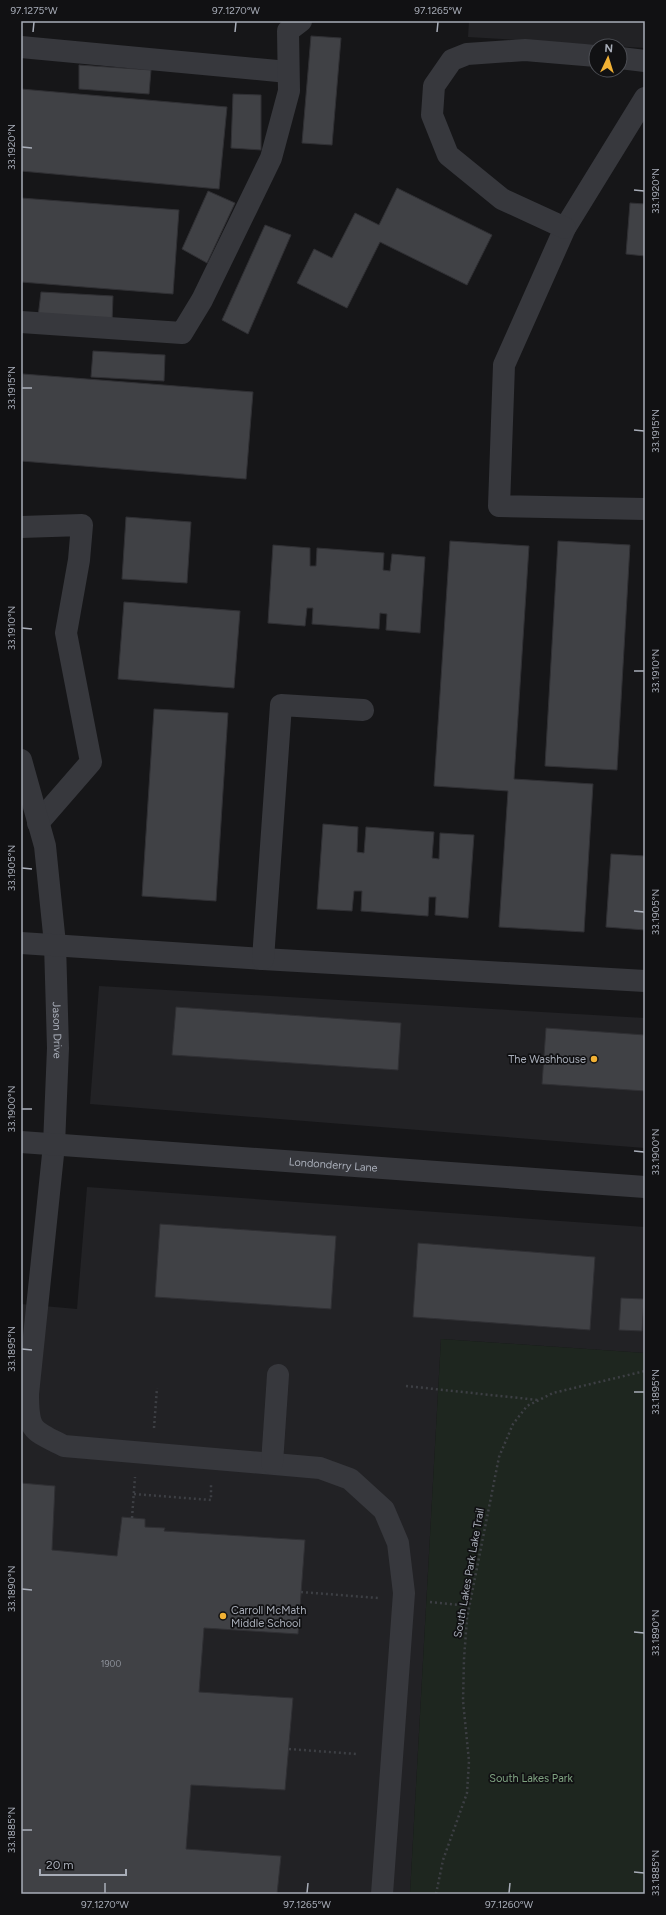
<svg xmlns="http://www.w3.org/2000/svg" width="666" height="1915" viewBox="0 0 666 1915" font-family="Figtree,sans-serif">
<rect width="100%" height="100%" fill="#161618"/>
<!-- built -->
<g fill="#222225">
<polygon points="469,21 645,21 645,48 468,37"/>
<polygon points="99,986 645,1018 645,1148 90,1104"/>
<polygon points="87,1187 645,1227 645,1353 441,1339 410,1894 21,1894 21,1304 77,1309"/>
</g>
<!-- green -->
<polygon fill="#1e261f" points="441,1339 645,1353 645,1894 410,1894"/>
<!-- building -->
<g fill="#404145" stroke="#303034">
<polygon points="311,36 341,38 332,145 302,143"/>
<polygon points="79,65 151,70 149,94 79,89"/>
<polygon points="21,89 227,107 219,189 21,171"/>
<polygon points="233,94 261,95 261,150 231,148"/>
<polygon points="397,188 492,235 467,285 380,242 347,308 297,283 314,249 332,258 355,213 379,225"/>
<polygon points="208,191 235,203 207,263 182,249"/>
<polygon points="21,198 179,210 173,294 21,282"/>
<polygon points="630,203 645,204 645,256 626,254"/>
<polygon points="265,225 291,235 248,334 222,320"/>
<polygon points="41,292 113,296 112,322 38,317"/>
<polygon points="93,351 165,355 164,381 91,377"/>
<polygon points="23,374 253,392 246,479 21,461 21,402"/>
<polygon points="126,517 191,522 187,583 122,579"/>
<polygon points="450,541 529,546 514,779 593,784 584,932 499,927 508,791 434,786"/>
<polygon points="558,541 630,545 617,770 545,766"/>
<polygon points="273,545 310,548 310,566 316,566 317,548 384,553 383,570 390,571 392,554 425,557 420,633 386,630 387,614 380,613 379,629 312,624 313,608 307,608 305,626 268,623"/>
<polygon points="124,602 240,611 234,688 118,679"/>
<polygon points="154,709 228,713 216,901 142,896"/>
<polygon points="323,824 358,827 357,852 364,853 366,827 434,832 432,858 439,859 440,833 474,835 468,918 435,915 436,897 429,897 428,916 361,911 362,891 354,891 352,911 317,909"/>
<polygon points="611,854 645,856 645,930 606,927"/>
<polygon points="176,1007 401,1023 398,1070 172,1055"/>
<polygon points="546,1028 645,1035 645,1091 542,1084"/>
<polygon points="160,1224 336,1236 331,1309 155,1297"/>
<polygon points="418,1243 595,1257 590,1330 413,1317"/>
<polygon points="621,1298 644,1299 642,1331 619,1330"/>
<polygon points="21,1483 55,1486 52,1550 117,1556 122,1517 145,1519 145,1527 165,1528 164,1531 305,1540 298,1634 204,1628 199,1692 293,1698 285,1790 191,1785 186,1849 281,1856 277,1894 21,1894"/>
</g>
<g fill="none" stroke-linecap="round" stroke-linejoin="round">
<!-- path -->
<g stroke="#3d3f44" stroke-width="2.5" stroke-dasharray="2 3" stroke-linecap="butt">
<polyline points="406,1386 538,1400"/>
<polyline points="154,1428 157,1388"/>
<polyline points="134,1494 211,1500 211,1485"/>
<polyline points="132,1518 135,1477"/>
<polyline points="301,1592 378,1598"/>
<polyline points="430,1602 469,1606"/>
<polyline points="289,1749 356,1754"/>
<polyline points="436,1894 443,1860 467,1793 469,1761 463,1701 464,1659 467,1618 499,1457 513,1424 527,1406 553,1393 645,1371"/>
</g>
<!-- minor -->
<g stroke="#37383d" stroke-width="22">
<polyline points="21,47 288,72"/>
<polyline points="620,58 645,61"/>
<polyline points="645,98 565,228 504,365 499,506 645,509"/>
<polyline points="565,228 502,199 448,155 432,115 434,86 452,60 467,54 525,50 596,56"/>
<polyline points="21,322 182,333 202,300 271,158 289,91 288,31 301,21"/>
<polyline points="21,527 82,525 79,560 66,633 91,762 38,823"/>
<path id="s1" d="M21 760 45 846 55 944 58 1048 54 1145 28 1394C28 1431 32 1430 64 1446L320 1468 350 1479 384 1510 398 1543 404 1593 382 1894"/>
<polyline points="21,943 263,959 645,981"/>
<polyline points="263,959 281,705 363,710"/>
<path id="s2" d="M21 1142 645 1187"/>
<polyline points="272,1463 278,1375"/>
</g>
</g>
<!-- ticks -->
<path fill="none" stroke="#a8adb8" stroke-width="1.5" d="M33 32 34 22M235 32 236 22M437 32 438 22M22 147 32 148M634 190 644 191M22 388H32M634 430 644 431M22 628 32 629M634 671H644M22 868 32 869M634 911 644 912M22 1109H32M634 1151 644 1152M22 1349 32 1350M634 1392H644M22 1589 32 1590M634 1632 644 1633M22 1830H32M634 1872 644 1873M105 1893V1883M307 1893 308 1883M509 1893 510 1883"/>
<!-- markers -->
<g fill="#f2b134" stroke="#111113" stroke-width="1.5">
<circle cx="594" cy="1059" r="4"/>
<circle cx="223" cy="1616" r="4"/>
</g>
<g text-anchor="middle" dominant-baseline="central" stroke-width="3.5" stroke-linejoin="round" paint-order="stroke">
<!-- number labels -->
<g font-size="9" fill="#8e929b">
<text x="111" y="1663">1900</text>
</g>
<!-- street labels -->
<g font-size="11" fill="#a8adb8" stroke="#111113">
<text stroke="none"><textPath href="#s1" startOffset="274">Jason Drive</textPath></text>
<text stroke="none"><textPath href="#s2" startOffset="313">Londonderry Lane</textPath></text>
<text transform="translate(469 1573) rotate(-80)">South Lakes Park Lake Trail</text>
</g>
<!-- poi labels -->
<g font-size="11" fill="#a8adb8" stroke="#111113" text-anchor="end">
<text x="586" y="1059">The Washhouse</text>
<text x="231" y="1610" text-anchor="start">Carroll McMath<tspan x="231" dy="13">Middle School</tspan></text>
</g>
<!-- park labels -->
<g font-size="11" fill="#7fa381" stroke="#111113">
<text x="531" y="1778">South Lakes Park</text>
</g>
</g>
<!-- border -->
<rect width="666" height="1915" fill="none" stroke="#111113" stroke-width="44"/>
<!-- north arrow -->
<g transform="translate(608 58) rotate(4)"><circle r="19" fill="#111113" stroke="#4d4f55"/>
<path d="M0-3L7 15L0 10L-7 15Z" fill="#f2b134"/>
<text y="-6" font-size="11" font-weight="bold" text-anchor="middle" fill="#a8adb8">N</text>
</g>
<!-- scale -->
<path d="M40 1869v6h86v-6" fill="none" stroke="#a8adb8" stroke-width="2"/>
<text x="46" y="1869" font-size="12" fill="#a8adb8" stroke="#111113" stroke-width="3" paint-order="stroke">20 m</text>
<rect x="22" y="22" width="622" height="1871" fill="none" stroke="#a8adb8" stroke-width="1.5"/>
<g font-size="10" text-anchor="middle" fill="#a8adb8">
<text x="34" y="14">97.1275°W</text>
<text x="236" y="14">97.1270°W</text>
<text x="438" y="14">97.1265°W</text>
<text transform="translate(11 147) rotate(-90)" y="4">33.1920°N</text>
<text transform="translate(655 191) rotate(-90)" y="4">33.1920°N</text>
<text transform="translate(11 388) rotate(-90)" y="4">33.1915°N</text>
<text transform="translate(655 431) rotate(-90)" y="4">33.1915°N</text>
<text transform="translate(11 628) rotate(-90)" y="4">33.1910°N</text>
<text transform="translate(655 671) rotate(-90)" y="4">33.1910°N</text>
<text transform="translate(11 868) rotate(-90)" y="4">33.1905°N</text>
<text transform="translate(655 912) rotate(-90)" y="4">33.1905°N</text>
<text transform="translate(11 1109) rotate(-90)" y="4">33.1900°N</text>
<text transform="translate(655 1152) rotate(-90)" y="4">33.1900°N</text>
<text transform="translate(11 1349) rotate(-90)" y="4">33.1895°N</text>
<text transform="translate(655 1392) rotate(-90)" y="4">33.1895°N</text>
<text transform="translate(11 1589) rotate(-90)" y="4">33.1890°N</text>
<text transform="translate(655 1633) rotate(-90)" y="4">33.1890°N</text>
<text transform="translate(11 1830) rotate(-90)" y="4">33.1885°N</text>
<text transform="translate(655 1873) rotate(-90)" y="4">33.1885°N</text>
<text x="105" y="1908">97.1270°W</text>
<text x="307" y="1908">97.1265°W</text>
<text x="509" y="1908">97.1260°W</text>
</g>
</svg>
